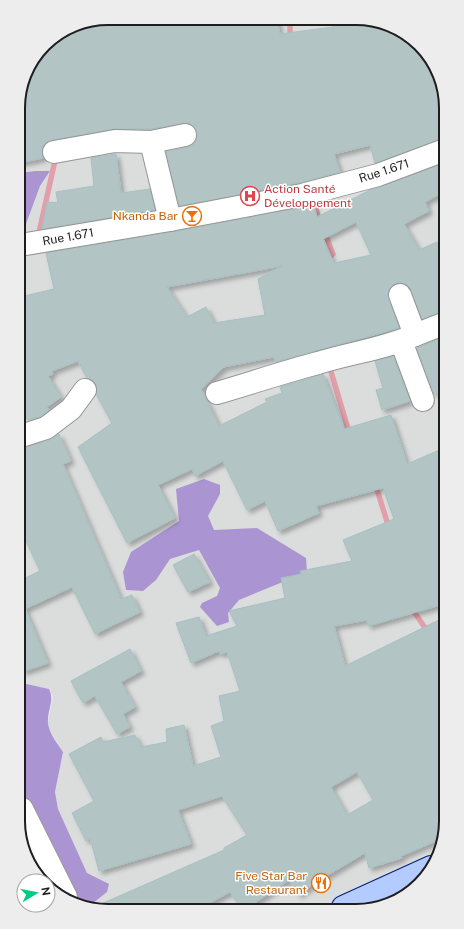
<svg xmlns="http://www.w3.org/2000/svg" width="464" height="929" viewBox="0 0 464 929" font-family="'Public Sans',sans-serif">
<defs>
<filter id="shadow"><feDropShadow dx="3.5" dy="3.5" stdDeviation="2" flood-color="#0004"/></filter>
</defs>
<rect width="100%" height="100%" fill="#e4ecf0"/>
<!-- residential -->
<polygon fill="#dbdcdc" points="108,18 373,20 416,40 441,79 446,827 427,876 385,906 96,910 88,907 107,892 87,873 58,809 55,792 63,752 50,731 48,722 53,696 49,689 22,683 19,231 26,224 40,186 50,171 35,171 19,173 19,96 27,68 48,40 74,25"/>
<!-- forest -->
<g fill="#aa95d2">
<polygon points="35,171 50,171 40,186 26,224 19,231 19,173"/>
<polygon points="204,479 220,485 220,494 208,516 214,530 257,528 306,558 307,572 239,600 228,613 229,622 217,626 200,607 202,603 217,596 220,588 199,550 170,559 156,580 143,591 126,590 123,572 131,552 179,521 176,489"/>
<path d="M22 683 49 689C55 701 47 710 48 723 49 733 57 743 63 752L55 792 58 809 87 873 109 884 107 892 88 907 52 890 23 850Z"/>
</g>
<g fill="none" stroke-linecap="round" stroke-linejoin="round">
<!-- stream -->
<g stroke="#e1a0a9" stroke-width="5.5">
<polyline points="290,19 290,39"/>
<polyline points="313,197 320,224"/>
<polyline points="324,231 333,254 326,259"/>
<polyline points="38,237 56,156"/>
<polyline points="329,365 350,435"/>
<polyline points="375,483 389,528"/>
<polyline points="410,606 428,632"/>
</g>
</g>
<!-- building -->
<g fill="#b2c4c4" stroke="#a5c1c3" fill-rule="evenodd" filter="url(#shadow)">
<polygon points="108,18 277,19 280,34 333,27 332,19 373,20 416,40 441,79 442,139 375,163 370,145 334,154 340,172 299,183 179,206 166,152 188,147 194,144 197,139 197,132 194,126 189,123 150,129 113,129 52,140 46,142 42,147 43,158 19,163 19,96 27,68 48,40 74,25"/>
<polygon points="116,154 121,193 150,189 155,210 42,229 47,202 58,203 56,192 94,186 91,158"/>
<path d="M442 164V193L425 202 429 211 404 224 419 250 437 242 442 254 443 312 422 319 408 286 402 283H396L391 287 388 293 399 328 275 362 274 357 224 367 201 389 219 426 267 402 265 399 282 393 280 387 323 374 344 429 391 415 407 464 444 448V604L368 626 367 620 334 626 345 666 445 617V764L440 767 446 780V827L441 839 401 856 402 858 369 868 365 853 316 882 299 895 289 880 247 908H241L230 892 199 909 96 910 92 908 224 850V848L247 835 222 796 178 810 191 844 99 871 90 838 86 841 72 813 94 801 69 754 101 737 103 742 135 735 141 747 167 742 166 729 184 725 193 766 221 757 211 726 224 721 219 696 240 691 227 652 220 654 219 651 191 663 176 623 199 617 206 636 237 626 229 611 285 598 281 578 301 574 300 571 352 561 343 540 394 519 383 488 316 506 319 513 278 531 265 501 247 510 223 461 195 476 192 469 158 485 175 518 127 543 78 447 112 423 96 394V385L93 380 87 378 78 361 52 371 53 374 48 376 61 397 47 407 49 410 40 417 28 420 20 408V297L54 289 46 253 172 232 314 205 317 217 370 190ZM356 222 371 255 334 263 323 239ZM282 266 258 279 265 315 214 323 206 307 187 317 167 287ZM357 772 373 800 347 815 331 787Z"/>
<polygon points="443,337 443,391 434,394 417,348"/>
<polygon points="393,356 410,401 382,410 376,390 383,388 375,361"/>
<polygon points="59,434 71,461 63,464 121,599 132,595 140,612 95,634 72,587 25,609 48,663 22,672 21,580 40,571 21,530 21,448 50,440"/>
<polygon points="194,554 210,582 188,592 173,565"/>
<polygon points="130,649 141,671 121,682 135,707 123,714 130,727 117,734 95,696 83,703 71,681"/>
</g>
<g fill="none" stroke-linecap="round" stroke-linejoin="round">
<!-- street casing -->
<g stroke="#959595" stroke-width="24">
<g id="street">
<polyline points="151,142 170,220"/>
<polyline points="54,152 115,141 151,142 185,135"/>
<polyline points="20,245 170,220 302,195 378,175 442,151"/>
<polyline points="415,335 443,324"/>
<polyline points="401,341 423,400"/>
<path d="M217 393C251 383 284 372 318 363 350 353 384 349 415 335L400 295"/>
<polyline points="21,436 46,428 71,409 85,390"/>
<polyline points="22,809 66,897"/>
</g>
</g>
<!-- secondary casing -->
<g stroke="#001f7b" stroke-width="24">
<polyline id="secondary" points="343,907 431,867"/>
</g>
<!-- street -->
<use href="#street" stroke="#fff" stroke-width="22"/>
<!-- secondary -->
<use href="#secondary" stroke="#b3cbfe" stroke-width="22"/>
</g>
<!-- icons -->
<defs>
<g id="hospital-ring" transform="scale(1)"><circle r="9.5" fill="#fff" stroke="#e0444e" stroke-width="1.5"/><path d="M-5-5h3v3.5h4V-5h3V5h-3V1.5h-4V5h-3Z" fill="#e0444e"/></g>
<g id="bar-ring" transform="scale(1)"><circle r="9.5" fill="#fff" stroke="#e8710a" stroke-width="1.5"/><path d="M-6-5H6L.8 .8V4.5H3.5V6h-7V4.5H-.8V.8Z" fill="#e8710a"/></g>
<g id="restaurant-ring" transform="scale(1)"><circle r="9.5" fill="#fff" stroke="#e8710a" stroke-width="1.5"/><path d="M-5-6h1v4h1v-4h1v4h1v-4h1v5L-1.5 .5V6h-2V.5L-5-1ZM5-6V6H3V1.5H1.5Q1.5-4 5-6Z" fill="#e8710a"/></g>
</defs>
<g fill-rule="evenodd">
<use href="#hospital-ring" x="250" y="196"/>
<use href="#bar-ring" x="192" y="216"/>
<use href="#restaurant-ring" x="321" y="883"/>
</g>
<g text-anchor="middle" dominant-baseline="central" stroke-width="3" stroke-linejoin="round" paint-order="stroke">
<!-- street labels -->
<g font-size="12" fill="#1e1e1e" stroke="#fff">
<text transform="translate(384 171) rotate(-18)">Rue 1.671</text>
<text transform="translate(68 237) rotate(-10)">Rue 1.671</text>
</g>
<!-- health labels -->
<g font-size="12" fill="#be3a42" stroke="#fff" text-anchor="start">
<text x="264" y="189">Action Santé<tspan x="264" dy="14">Développement</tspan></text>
</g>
<!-- food labels -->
<g font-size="12" fill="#c56008" stroke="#fff" text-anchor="end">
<text x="178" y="216">Nkanda Bar</text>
<text x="307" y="876">Five Star Bar<tspan x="307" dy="14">Restaurant</tspan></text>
</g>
</g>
<!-- crop -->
<path d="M0 0H464V929H0ZM108 25H356A83 83 0 0 1 439 108V821A83 83 0 0 1 356 904H108A83 83 0 0 1 25 821V108A83 83 0 0 1 108 25Z" fill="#ededed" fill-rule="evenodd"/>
<path fill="none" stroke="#1e1e1e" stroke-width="2" d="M108 25H356A83 83 0 0 1 439 108V821A83 83 0 0 1 356 904H108A83 83 0 0 1 25 821V108A83 83 0 0 1 108 25Z"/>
<!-- north arrow -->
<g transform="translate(36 893) rotate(80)"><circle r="19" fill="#ffffff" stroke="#a5a5a5"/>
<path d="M0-3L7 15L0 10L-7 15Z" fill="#00cd82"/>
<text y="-6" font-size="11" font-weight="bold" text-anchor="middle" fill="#1e1e1e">N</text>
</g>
</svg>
